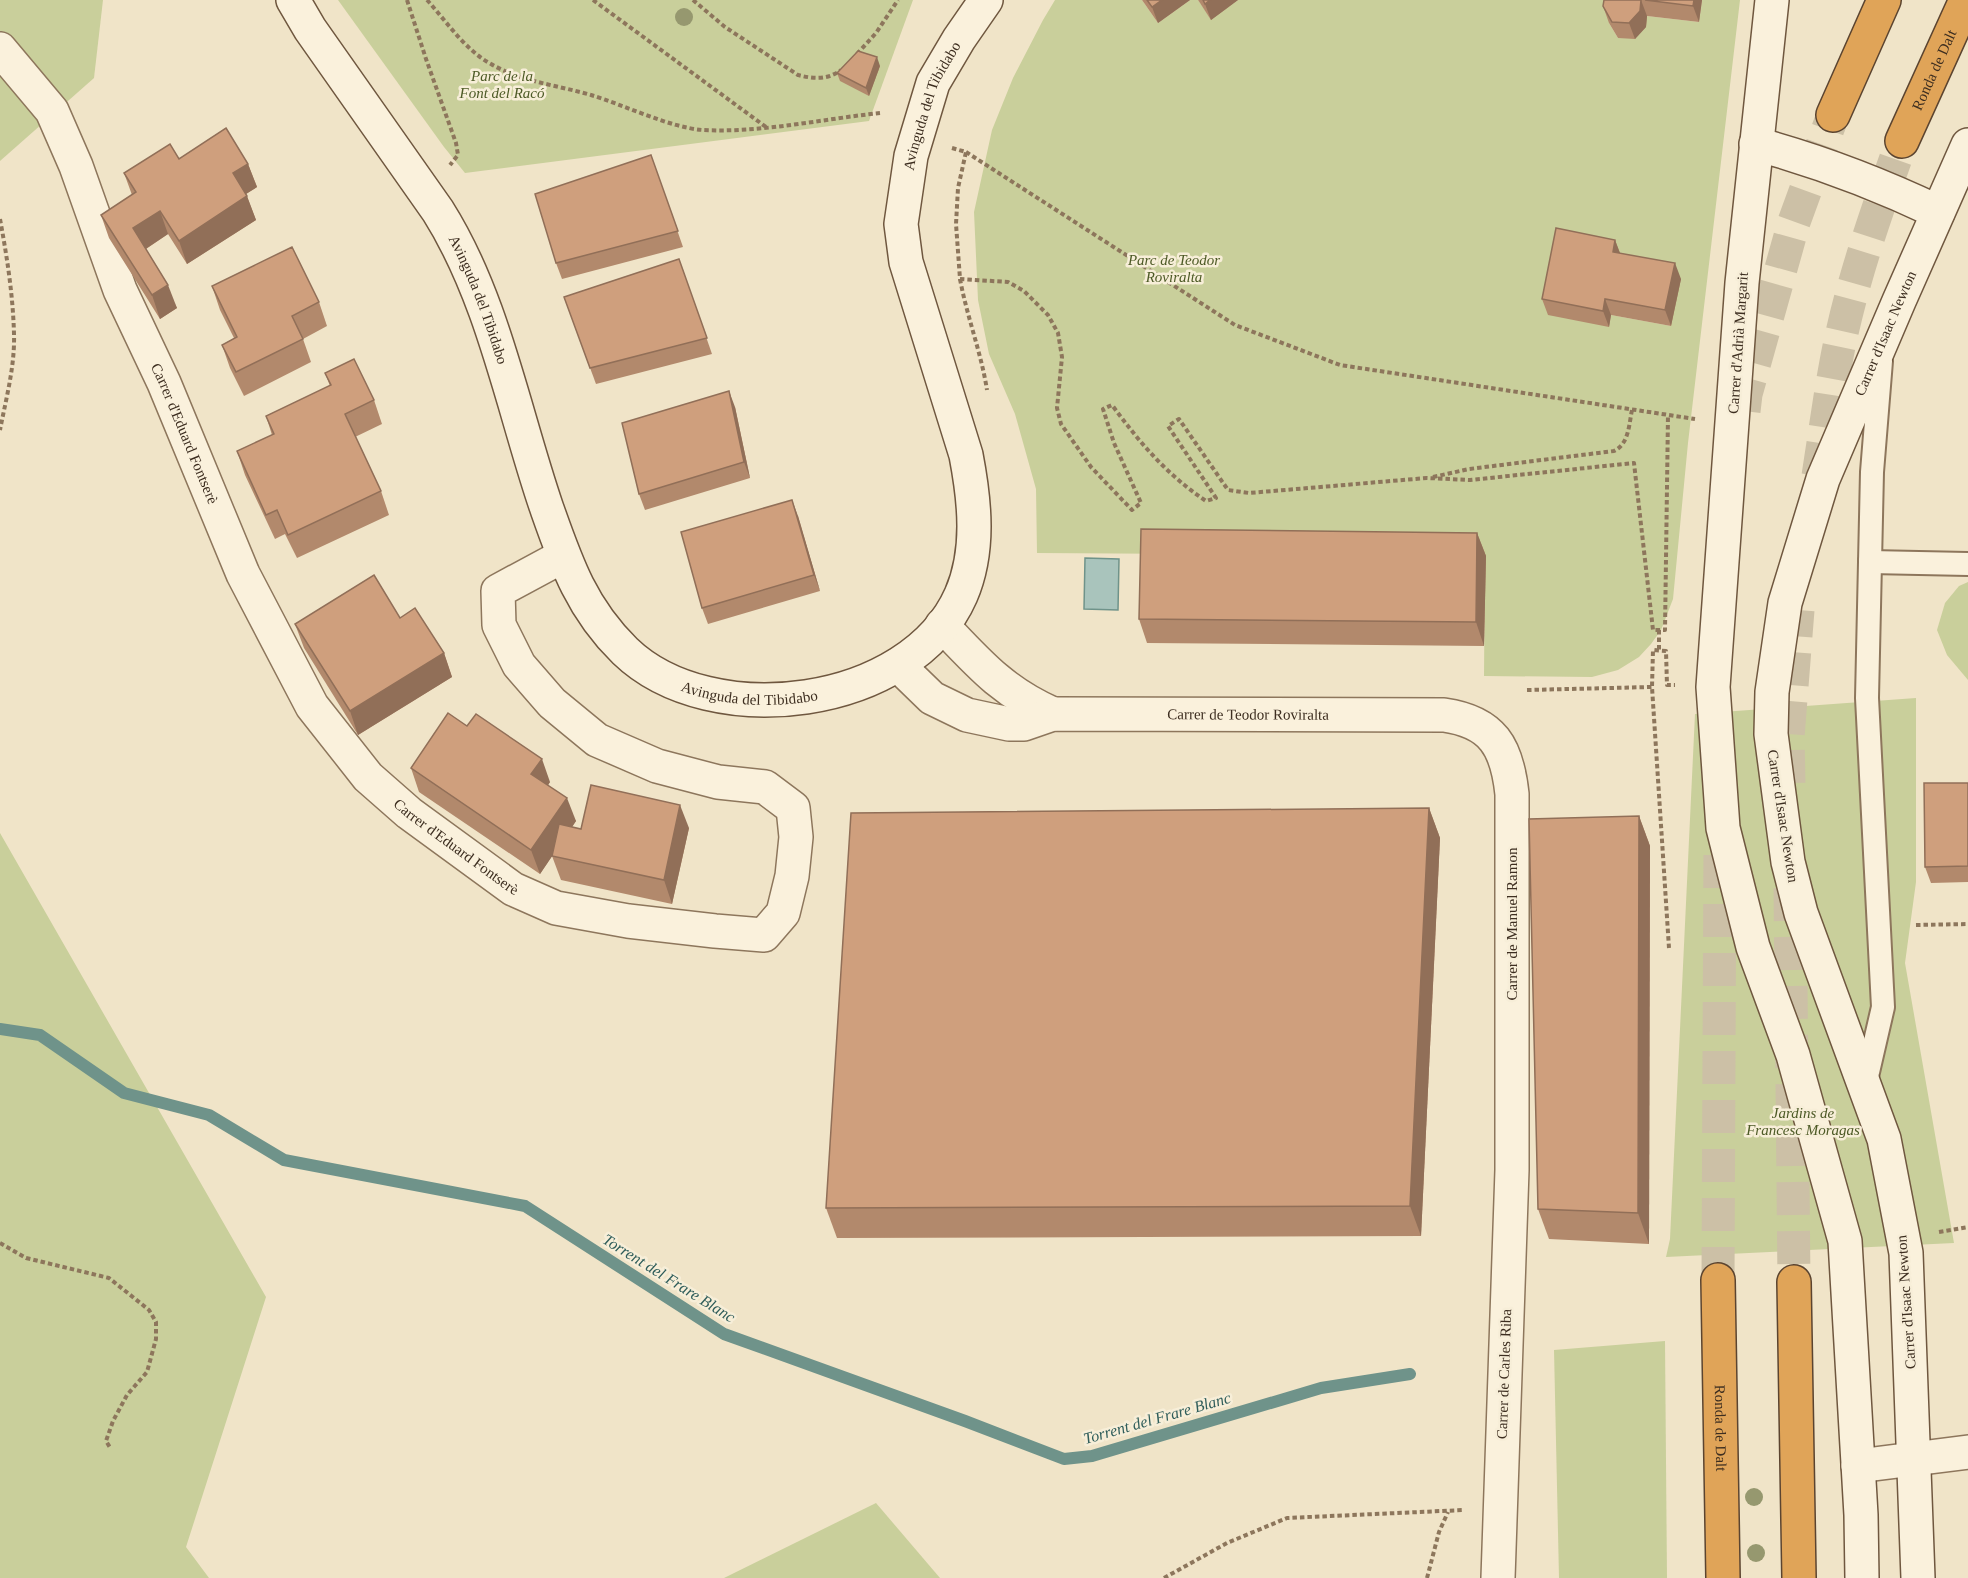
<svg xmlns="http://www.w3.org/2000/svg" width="1968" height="1578" viewBox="0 0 1968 1578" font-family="'Times New Roman',serif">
<rect width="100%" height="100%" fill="#f0e4c8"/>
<!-- green -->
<g fill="#c9cf9b" fill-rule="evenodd">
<polygon points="0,0 103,0 94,78 0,161"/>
<polygon points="338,0 913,0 869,121 465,173 444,147"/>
<path d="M1055 0H1142L1158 23 1190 0H1198L1211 19 1238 0H1612L1609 23 1618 38 1647 16 1699 22 1702 0H1740L1688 443 1673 599 1661 630 1651 644 1639 657 1618 670 1592 677 1484 676 1485 556 1037 553 1036 489 1015 414 989 354 978 300 974 212 992 130 1013 78 1043 20ZM1619 268 1671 326 1611 315 1609 326Z"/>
<polygon points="1968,582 1968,680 1947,655 1937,630 1945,603 1959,586"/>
<polygon points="1916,698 1916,882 1905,963 1954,1243 1666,1257 1670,1239 1695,714"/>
<polygon points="0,833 266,1297 186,1547 209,1578 0,1578"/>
<polygon points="1665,1341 1667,1578 1559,1578 1554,1350"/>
<polygon points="876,1503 940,1578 724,1578"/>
</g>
<!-- water -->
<polygon fill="#a9c4bc" stroke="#6f938a" stroke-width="1.5" points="1085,558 1119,559 1118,610 1084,609"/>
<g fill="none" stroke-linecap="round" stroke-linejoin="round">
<!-- stream -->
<polyline stroke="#6f938a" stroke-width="12" points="0,1029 40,1035 124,1093 209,1115 284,1160 525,1206 724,1334 965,1421 1064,1459 1092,1456 1321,1388 1410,1374"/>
<!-- highway-tunnel -->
<g stroke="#ccc0a6" stroke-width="33" stroke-dasharray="33 16" stroke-linecap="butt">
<polyline points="1744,411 1746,394 1794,222 1833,115"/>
<path d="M1818 476C1824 438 1829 399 1836 362 1850 286 1876 213 1902 141"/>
<polyline points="1789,783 1788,737 1798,610"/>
<polyline points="1790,888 1794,1282"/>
<polyline points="1718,1280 1720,840"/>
</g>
<!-- lane casing -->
<g stroke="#8d765c" stroke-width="26">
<g id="lane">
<polyline points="1870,562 1968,564"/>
<polyline points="1865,1085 1883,1007 1867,698 1872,472 1881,361"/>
</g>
</g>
<!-- street casing -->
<g stroke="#8d765c" stroke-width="36">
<g id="street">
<path id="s1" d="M0 49 52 111 76 166 120 290 164 383 243 574 312 706 368 777 409 813 513 889 556 908 628 921 715 931 764 935 783 913 792 876 796 837 793 808 765 787 718 782 657 766 597 740 552 703 519 665 499 625 498 591 563 556"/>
<path d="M942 625C979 664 1003 692 1053 714"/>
<path id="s2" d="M898 665 932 698 967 715 1009 724H1024L1053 714 1444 715C1493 722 1507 747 1512 794V1170L1498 1578"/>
<polyline points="1858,1466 1968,1452"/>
</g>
</g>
<!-- secondary casing -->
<g stroke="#6f573f" stroke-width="36">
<g id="secondary">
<path id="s3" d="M293 0 310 29 438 211C493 298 513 409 546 506 566 563 581 608 625 651 711 734 911 709 961 595 980 551 975 502 966 455L906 262 901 224 911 156 933 83 959 39 986 0"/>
<polyline points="1772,0 1742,283 1713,687 1723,828 1753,947 1793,1055 1845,1241 1861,1515 1862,1578"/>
<path d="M1756 144C1819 161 1879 184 1938 212"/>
<path id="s4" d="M1918 1578 1906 1253 1884 1139 1801 913 1788 862 1771 734 1772 692 1785 603 1823 479 1899 301 1968 145"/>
</g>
</g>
<!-- highway casing -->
<g stroke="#5b4430" stroke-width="36">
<g id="highway">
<polyline points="1833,115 1884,0"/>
<path id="s5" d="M1902 141 1966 0"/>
<path id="s6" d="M1718 1280 1723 1578"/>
<polyline points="1794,1282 1799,1578"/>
</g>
</g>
<!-- path -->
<g stroke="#8d765c" stroke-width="4" stroke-dasharray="4.5 3" stroke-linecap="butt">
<polyline points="407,0 426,59 456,143 458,155 450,165"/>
<path d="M427 0C447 22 465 50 491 64 522 82 557 85 591 95 624 105 671 128 703 130 762 133 822 119 880 113"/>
<polyline points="593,0 766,127"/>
<path d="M693 0 725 27 798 75C813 79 828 80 841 70"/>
<polyline points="857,54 876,33 898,0"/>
<path d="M952 148 966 152 958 188 956 224 960 279 1008 282 1024 291 1048 315 1058 333 1062 357 1057 408 1061 424 1091 467 1132 510 1141 503 1114 443 1103 409 1112 405C1140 443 1166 474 1206 501L1216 498 1168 426 1179 419 1228 490 1249 493 1427 478 1470 480 1634 463 1653 630H1665L1668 415"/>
<polyline points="966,152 1235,325 1340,365 1695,419"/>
<path d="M0 219C7 257 13 295 14 334 15 366 6 399 0 430"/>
<path d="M960 279C967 317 981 352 987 390"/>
<path d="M1433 477 1469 469 1614 451C1629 444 1629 424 1632 410"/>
<polyline points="1659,630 1659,650"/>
<polyline points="1527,690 1652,687"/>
<polyline points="1916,925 1968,924"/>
<polyline points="1669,948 1652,687 1653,650 1666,651 1667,685 1675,685"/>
<polyline points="1939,1232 1968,1227"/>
<polyline points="0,1243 26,1258 109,1278 149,1310 156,1322 156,1339 147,1372 127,1395 113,1421 106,1441 111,1449"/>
<polyline points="1164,1578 1227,1543 1287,1518 1464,1510"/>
<polyline points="1427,1578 1439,1532 1448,1512"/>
</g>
<!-- lane -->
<use href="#lane" stroke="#faf1dc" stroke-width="22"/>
<!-- street -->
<use href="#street" stroke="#faf1dc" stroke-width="33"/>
<!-- secondary -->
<use href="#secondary" stroke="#faf1dc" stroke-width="33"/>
<!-- highway -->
<use href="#highway" stroke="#e0a458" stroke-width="33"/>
</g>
<!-- trees -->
<g fill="#96986f">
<circle cx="684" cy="17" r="9"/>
<circle cx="1754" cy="1497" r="9"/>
<circle cx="1756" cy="1553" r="9"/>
</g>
<!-- wall -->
<g fill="#b2896c">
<polygon points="1142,0 1190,0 1158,23"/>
<polygon points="1198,0 1238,0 1211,20"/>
<polygon points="1604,0 1702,0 1699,22 1647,16 1646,27 1635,39 1618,38 1609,23 1603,6"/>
<polygon points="880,66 869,96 840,81 837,73"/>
<polygon points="651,155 683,247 562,279 556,263"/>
<polygon points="179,159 248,164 257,187 246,194 256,220 187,264 168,234 146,249 177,308 160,319 109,238 101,215 132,195 124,173"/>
<polygon points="1615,240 1620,253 1681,279 1671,326 1611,315 1609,327 1548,315 1542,299"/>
<polygon points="679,259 712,354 596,384 564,297"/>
<polygon points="212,286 319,302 327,326 303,339 311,362 244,396 230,368 222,345 234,338 220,310"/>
<polygon points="325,373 374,400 382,424 355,437 381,491 389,515 297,558 285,534 275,539 245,475 237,451 272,435 266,416 330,386"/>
<polygon points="735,407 750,478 645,510 639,494"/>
<polygon points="798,516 820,591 708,624 702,608"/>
<polygon points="1477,533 1486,556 1484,646 1147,643 1139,619"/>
<polygon points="400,618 444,653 452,677 358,735 304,648 295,624"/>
<polygon points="411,768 550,782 548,785 576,821 572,827 581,829 689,828 672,904 561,880 552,856 540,874 419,792"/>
<polygon points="1968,783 1968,882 1931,883 1925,867"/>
<polygon points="1429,808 1440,838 1421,1236 837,1238 826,1208"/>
<polygon points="1639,816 1650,846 1649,1244 1549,1239 1538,1209"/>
</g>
<!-- shaded-wall -->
<g fill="#916f58">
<polygon points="1162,0 1190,0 1158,23 1152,7"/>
<polygon points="1210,0 1238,0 1211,20 1205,4"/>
<polygon points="1641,0 1647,16 1646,27 1635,39 1629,23"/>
<polygon points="1694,0 1702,0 1699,22 1693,6"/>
<polygon points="877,57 880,66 869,96 866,88"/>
<polygon points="248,164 257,187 241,197 233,173"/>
<polygon points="247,196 256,220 187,264 179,241"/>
<polygon points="160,211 168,234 141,252 133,228"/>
<polygon points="1615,240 1621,256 1613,252"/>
<polygon points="1675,263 1681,279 1671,326 1665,310"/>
<polygon points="168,285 177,308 160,319 152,295"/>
<polygon points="1605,299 1611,315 1609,327 1603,311"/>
<polygon points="729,391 735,407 750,478 744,462"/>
<polygon points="792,500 798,516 820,591 814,575"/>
<polygon points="1477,533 1486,556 1484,646 1476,622"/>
<polygon points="444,653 452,677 358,735 350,711"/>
<polygon points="542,759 550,782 540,797 531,774"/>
<polygon points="567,798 576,821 540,874 531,850"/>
<polygon points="680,805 689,828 672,904 664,880"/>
<polygon points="1429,808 1440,838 1421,1236 1410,1206"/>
<polygon points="1639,816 1650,846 1649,1244 1638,1213"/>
</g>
<!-- building -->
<g fill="#cf9f7d" stroke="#916f58" stroke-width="1.5">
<polygon points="1147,0 1162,0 1152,7"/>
<polygon points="1203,0 1210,0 1205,4"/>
<polygon points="1604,0 1641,0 1640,11 1629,23 1612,22 1603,6"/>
<polygon points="1645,0 1694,0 1693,6"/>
<polygon points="858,51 877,57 866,88 837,73"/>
<polygon points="226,128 248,164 233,173 247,196 179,241 160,211 133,228 168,285 152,295 101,215 136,192 124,173 170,144 179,159"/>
<polygon points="651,155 678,231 556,263 535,194"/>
<polygon points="1556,228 1615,240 1613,252 1675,263 1665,310 1605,299 1603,311 1542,299"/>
<polygon points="292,247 319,302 292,316 303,339 236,372 222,345 237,337 212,286"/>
<polygon points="679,259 707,338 590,368 564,297"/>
<polygon points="354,359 374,400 345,414 381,491 288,535 277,510 266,515 237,451 274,434 266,416 331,385 325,373"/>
<polygon points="729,391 744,462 639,494 622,423"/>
<polygon points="792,500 814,575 702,608 681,532"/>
<polygon points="1141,529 1477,533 1476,622 1139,619"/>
<polygon points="374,575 400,618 415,608 444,653 350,711 295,624"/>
<polygon points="448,713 467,726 476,714 542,759 531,774 567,798 531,850 411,768"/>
<polygon points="1924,783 1968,783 1968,866 1925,867"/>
<polygon points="591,785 680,805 664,880 552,856 559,824 581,829"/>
<polygon points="1429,808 1410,1206 826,1208 851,813"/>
<polygon points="1639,816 1638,1213 1538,1209 1529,819"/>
</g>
<g text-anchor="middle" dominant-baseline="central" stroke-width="5" stroke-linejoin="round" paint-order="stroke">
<!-- street labels -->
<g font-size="15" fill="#3d2e20" stroke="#f7eed8">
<text stroke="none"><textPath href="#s5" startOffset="78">Ronda de Dalt</textPath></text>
<text stroke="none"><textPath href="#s3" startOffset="1630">Avinguda del Tibidabo</textPath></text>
<text stroke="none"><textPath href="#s3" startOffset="354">Avinguda del Tibidabo</textPath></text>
<text stroke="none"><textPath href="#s4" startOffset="1284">Carrer d'Isaac Newton</textPath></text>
<text transform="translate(1738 343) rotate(-86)">Carrer d'Adrià Margarit</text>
<text stroke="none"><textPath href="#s1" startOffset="430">Carrer d'Eduard Fontserè</textPath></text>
<text stroke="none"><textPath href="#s3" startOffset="874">Avinguda del Tibidabo</textPath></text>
<text stroke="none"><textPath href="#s2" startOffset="370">Carrer de Teodor Roviralta</textPath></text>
<text transform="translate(1783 816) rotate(81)">Carrer d'Isaac Newton</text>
<text stroke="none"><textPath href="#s1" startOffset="934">Carrer d'Eduard Fontserè</textPath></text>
<text transform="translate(1512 924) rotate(-90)">Carrer de Manuel Ramon</text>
<text transform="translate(1906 1302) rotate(-94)">Carrer d'Isaac Newton</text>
<text transform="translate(1504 1374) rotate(-88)">Carrer de Carles Riba</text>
<text stroke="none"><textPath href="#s6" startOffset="148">Ronda de Dalt</textPath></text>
</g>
<!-- park labels -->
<g font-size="15" font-style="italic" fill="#4d5a26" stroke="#f7eed8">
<text x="502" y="76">Parc de la<tspan x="502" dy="17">Font del Racó</tspan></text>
<text x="1174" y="260">Parc de Teodor<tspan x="1174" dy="17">Roviralta</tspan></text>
<text x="1803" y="1113">Jardins de<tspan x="1803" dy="17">Francesc Moragas</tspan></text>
</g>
<!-- water labels -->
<g font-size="16" font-style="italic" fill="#2f5d5a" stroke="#f7eed8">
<text transform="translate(669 1278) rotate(32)">Torrent del Frare Blanc</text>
<text transform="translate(1157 1418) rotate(-16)">Torrent del Frare Blanc</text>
</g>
</g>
</svg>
